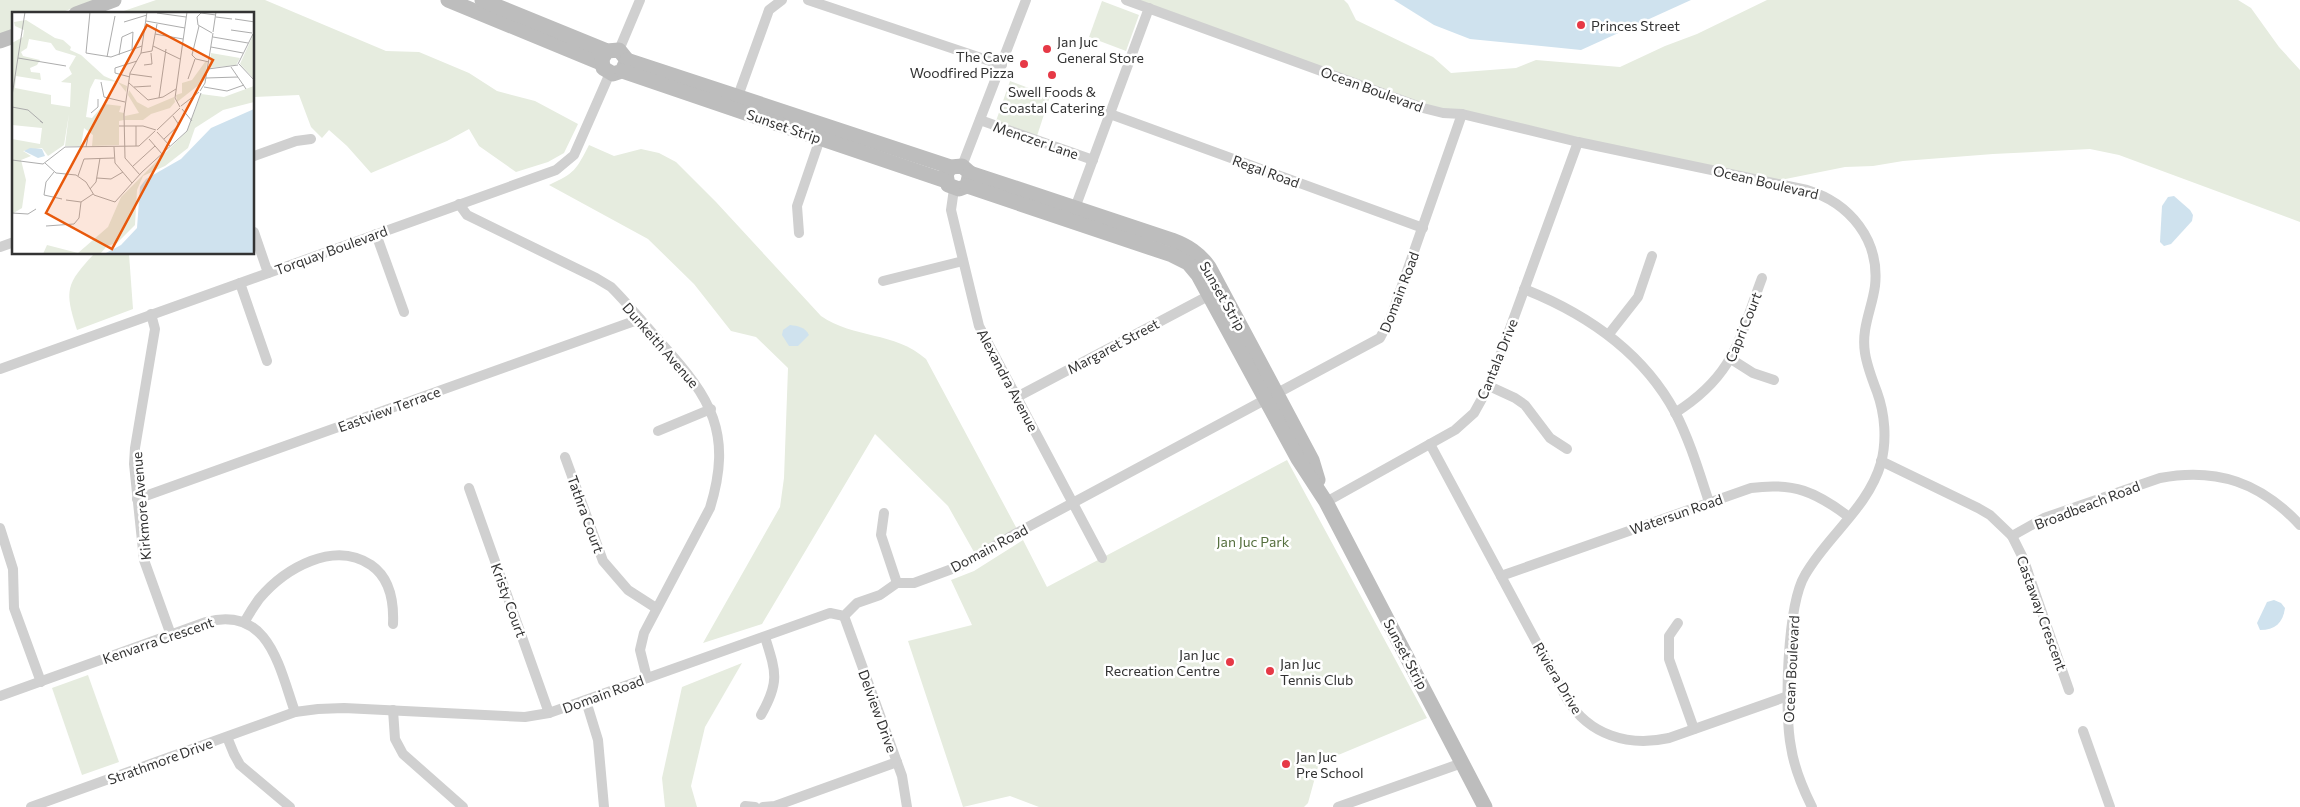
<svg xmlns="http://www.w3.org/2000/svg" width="2300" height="807" viewBox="0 0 2300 807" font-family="Commissioner,sans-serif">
<rect width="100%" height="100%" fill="#fff"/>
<!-- green -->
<g fill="#e6ecdf">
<polygon points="0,0 95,0 57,14 14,14 14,30 0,35"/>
<polygon points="156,0 265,0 386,51 419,52 469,73 497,91 535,101 578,124 564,153 548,162 516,172 479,146 469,129 447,141 371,173 347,146 329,130 322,138 311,127 299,95 254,97 254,14 115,14"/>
<polygon points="1126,0 1344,0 1348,4 1356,20 1433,57 1451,73 1516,68 1536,60 1620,67 1665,46 1697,34 1767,0 2238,0 2251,8 2279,47 2300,70 2300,222 2119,155 2090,149 1993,154 1903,161 1873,166 1845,167 1770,182 1443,113"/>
<polygon points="1102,1 1139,15 1126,51 1089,37"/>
<polygon points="1010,81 1050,96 1037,136 996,121"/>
<path d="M589 145 614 156 641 149 659 153 676 162 716 202 821 316C854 339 894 331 926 359L1017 529 974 552 948 506 875 434 762 624 703 643 780 507 784 478 788 368 756 337 731 331 694 284 648 239 549 185C575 173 576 170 589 145Z"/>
<path d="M94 254H129L133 309 77 330C64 290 66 284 94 254Z"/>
<polygon points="1287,460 1427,718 1319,763 1308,803 1304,807 1039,807 1010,796 963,807 908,641 972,625 951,580 974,571 1023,540 1047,587"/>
<polygon points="742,663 705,727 691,786 697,807 665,807 662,778 682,687"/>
<polygon points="88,675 119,762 82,775 52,688"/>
</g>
<!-- water -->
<g fill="#cfe2ee">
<polygon points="1394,0 1691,0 1581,50 1470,39 1434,25"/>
<polygon points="2174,196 2190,210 2193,215 2192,221 2171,244 2164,246 2160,242 2162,206 2168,197"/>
<path d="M790 325C798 326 805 327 809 335L798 346H789L782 335 783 330Z"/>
<path d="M2274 600 2281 603 2285 608C2283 623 2275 630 2260 630L2257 623 2267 602Z"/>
</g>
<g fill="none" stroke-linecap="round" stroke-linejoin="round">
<!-- street -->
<g stroke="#d0d0d0" stroke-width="10">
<polyline points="808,0 1002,65"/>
<path d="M1126 0 1423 108 1443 113 1462 114 1578 142 1807 190C1850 203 1880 240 1875 286 1872 309 1861 328 1865 353 1867 366 1872 379 1877 392 1885 414 1887 440 1881 463 1868 508 1827 536 1805 575 1787 605 1784 712 1791 747 1794 767 1803 789 1812 807"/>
<polyline points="619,50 640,0"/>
<polyline points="738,96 769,10 782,0"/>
<polyline points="1110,114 1423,228"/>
<polyline points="980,120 1093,160"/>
<polyline points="254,156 296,141 311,139"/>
<polyline points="962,166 1026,0"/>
<polyline points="954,189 951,210 979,326 1102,558"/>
<path d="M459 204 467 215 596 278 611 287C629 305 645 325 662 344 711 398 733 433 710 508L644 633 640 650 647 678"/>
<polyline points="1075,208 1149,8"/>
<polyline points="254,232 268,273"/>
<polyline points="799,233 797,206 822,133"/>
<polyline points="376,234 404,312"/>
<polyline points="0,247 14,242"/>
<polyline points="883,281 963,261"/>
<polyline points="240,283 267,361"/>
<path d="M1524 289C1587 314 1642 351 1675 412 1690 441 1699 472 1709 502"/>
<polyline points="151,314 155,329 135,448 134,464 144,560 171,635"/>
<polyline points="1609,334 1638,297 1652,256"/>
<polyline points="1731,359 1753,373 1774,380"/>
<polyline points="0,369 556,170 574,155 610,73"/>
<polyline points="1489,386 1515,398 1525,405 1550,438 1567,449"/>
<polyline points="1017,397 1210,295"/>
<path d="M1675 413C1735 375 1739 339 1762 278"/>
<polyline points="658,431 711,409"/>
<path d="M1430 444 1567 699C1589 735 1628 747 1669 738L1788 696"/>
<polyline points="565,457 603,561 628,590 656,608"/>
<path d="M1881 461 1978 508 1990 515 2012 536 2044 518 2160 478C2217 467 2261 483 2300 525"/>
<polyline points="469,488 549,713"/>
<polyline points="137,499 640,319"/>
<polyline points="1326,502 1455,430 1474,413 1489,386 1578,142"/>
<polyline points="884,513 881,535 897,583"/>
<polyline points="0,528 13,569 14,608 41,682"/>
<polyline points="2012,536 2023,558 2069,690"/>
<path d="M1501 576 1751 488C1794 482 1816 492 1849 517"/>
<polyline points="844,616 902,776 907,807"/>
<path d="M245 621C249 614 254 606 259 599 285 568 334 540 371 565 390 578 394 602 393 624"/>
<polyline points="1678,623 1669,636 1669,659 1694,729"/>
<path d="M0 696 206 622C269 605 279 667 295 712"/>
<polyline points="586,701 598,740 604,807"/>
<polyline points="393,710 395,739 403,754 463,807"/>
<path d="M761 715C780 682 776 672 765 637"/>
<polyline points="2083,731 2110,807"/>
<polyline points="227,737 234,754 240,765 290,807"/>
<polyline points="745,806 755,807"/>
<polyline points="31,807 295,712 318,709 344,708 525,717 549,713 830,613 844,616 857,603 880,595 897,583 914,583 960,566 1013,535 1380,338 1391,317 1462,114"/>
<polyline points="763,807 775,806 897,762"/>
<polyline points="1338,807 1462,763"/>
</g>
<!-- secondary -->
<g stroke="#bdbdbd" stroke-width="15">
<polyline points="448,0 601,63"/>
<polyline points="482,0 607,51 619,50 627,60 622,71 613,74 603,68 602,59 607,51"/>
<polyline points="76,14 114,0"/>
<polyline points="0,41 14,36"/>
<polyline points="627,60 951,167 962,166 970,173 967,186 959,189 948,185 946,174 951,167"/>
<polyline points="622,71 946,181"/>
<path d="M970 173 1172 240C1188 246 1199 253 1209 267L1312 460 1318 480"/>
<polyline points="967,186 1172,255 1188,263 1198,275 1298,459 1326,502 1485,807"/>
</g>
</g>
<!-- markers -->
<g fill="#e63946" stroke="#fff" stroke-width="2">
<circle cx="1581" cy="25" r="5"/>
<circle cx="1047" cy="49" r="5"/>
<circle cx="1024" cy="64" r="5"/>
<circle cx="1052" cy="75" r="5"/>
<circle cx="1230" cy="662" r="5"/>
<circle cx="1270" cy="671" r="5"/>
<circle cx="1286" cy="764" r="5"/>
</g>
<g text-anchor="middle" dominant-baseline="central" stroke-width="5" stroke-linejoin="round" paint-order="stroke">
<!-- poi labels -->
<g font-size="14" fill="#333" stroke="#fff" text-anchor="start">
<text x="1591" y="25">Princes Street</text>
<text x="1057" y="41">Jan Juc<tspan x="1057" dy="16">General Store</tspan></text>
<text x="1014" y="56" text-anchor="end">The Cave<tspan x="1014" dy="16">Woodfired Pizza</tspan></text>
<text x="1052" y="91" text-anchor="middle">Swell Foods &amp;<tspan x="1052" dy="16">Coastal Catering</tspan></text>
<text x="1220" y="654" text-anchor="end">Jan Juc<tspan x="1220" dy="16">Recreation Centre</tspan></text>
<text x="1280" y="663">Jan Juc<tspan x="1280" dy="16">Tennis Club</tspan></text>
<text x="1296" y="756">Jan Juc<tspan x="1296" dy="16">Pre School</tspan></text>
</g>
<!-- street labels -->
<g font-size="14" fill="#333" stroke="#fff">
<text transform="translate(1372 89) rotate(20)">Ocean Boulevard</text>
<text transform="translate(784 126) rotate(19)">Sunset Strip</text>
<text transform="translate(1036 140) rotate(19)">Menczer Lane</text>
<text transform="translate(1266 171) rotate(20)">Regal Road</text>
<text transform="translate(1766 182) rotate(13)">Ocean Boulevard</text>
<text transform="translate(331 250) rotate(-20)">Torquay Boulevard</text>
<text transform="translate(1399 292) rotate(-69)">Domain Road</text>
<text transform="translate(1223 296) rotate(60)">Sunset Strip</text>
<text transform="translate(1743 327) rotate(-68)">Capri Court</text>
<text transform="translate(661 345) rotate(49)">Dunkeith Avenue</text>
<text transform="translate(1113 346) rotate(-28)">Margaret Street</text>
<text transform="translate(1497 359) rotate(-68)">Cantala Drive</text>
<text transform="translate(1008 380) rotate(62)">Alexandra Avenue</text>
<text transform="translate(389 409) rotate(-20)">Eastview Terrace</text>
<text transform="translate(2087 505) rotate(-21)">Broadbeach Road</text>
<text transform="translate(141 506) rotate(-95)">Kirkmore Avenue</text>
<text transform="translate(586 514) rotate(70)">Tathra Court</text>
<text transform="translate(1676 514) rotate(-19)">Watersun Road</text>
<text transform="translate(989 548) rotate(-28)">Domain Road</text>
<text transform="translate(509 600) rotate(70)">Kristy Court</text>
<text transform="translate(2042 613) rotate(70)">Castaway Crescent</text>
<text transform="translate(158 640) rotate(-19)">Kenvarra Crescent</text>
<text transform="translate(1406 654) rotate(62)">Sunset Strip</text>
<text transform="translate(1791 669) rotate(-87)">Ocean Boulevard</text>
<text transform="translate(1558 678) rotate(59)">Riviera Drive</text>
<text transform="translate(603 694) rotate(-20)">Domain Road</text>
<text transform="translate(878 711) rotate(70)">Delview Drive</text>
<text transform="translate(160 761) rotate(-20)">Strathmore Drive</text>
</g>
<!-- park labels -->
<g font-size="14" fill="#56703f" stroke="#fff">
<text x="1253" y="541">Jan Juc Park</text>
</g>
</g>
<!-- overview -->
<g transform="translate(12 12)">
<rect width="242" height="242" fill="#fff"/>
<path d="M14 8 43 26 51 28 59 35 58 38 69 43 92 64 115 74 114 80 106 70 83 67 78 77 74 105 80 106 92 92 109 94 107 100 112 101V108L107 109V133L80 134 81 123 72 116 69 134H53L57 102 52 133 36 144 30 136 11 139 19 144 9 148 14 168 10 196 0 202V127L28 132 30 116 0 113V31L11 25 12 18 3 14 2 10ZM17 27 39 31 44 38 64 44 57 56 60 62 49 70 59 71 58 95 39 92V83L3 76 4 64 29 68 28 61 19 60 18 56 25 53 28 48 11 44 9 40 15 36ZM242 21V67L228 52ZM199 41 228 46 224 53 197 56ZM193 50H195L193 68 165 90 164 83 170 81V71L180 68ZM242 74V90L211 98 183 116 176 136 153 154 131 164 125 178 123 213 105 231 95 234 88 242H31L35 233 66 241 96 215 109 185 175 119 189 82 212 85ZM117 78 125 90 136 96 162 85 163 90 158 96 139 102 131 108H113V104L127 101 116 83Z" fill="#e6ecdf" fill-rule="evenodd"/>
<path d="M242 97V242H92L109 233 125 216 128 175 134 167 169 147 199 116ZM18 136 30 137 33 144 26 146 12 139Z" fill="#cfe2ee"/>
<path fill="none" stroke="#adadad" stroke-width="1" d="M78 0 74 41 99 45 130 34M145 1 174 5M204 5 220 7M223 7 243 10M134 9 173 16M112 10 135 3M187 14 180 43 184 47 197 50M219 18 240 21M201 20 204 0M200 21 186 13 185 5 189 1 204 3M143 22 171 27M201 25 236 31M141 34 168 47M199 35 231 41M129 41 140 39 145 12M107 43 110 25 121 20 120 37M95 45 103 4M6 46 54 54M226 52 241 22M227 52 243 69M132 53 140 52 139 41M219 55 234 77M196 57 226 53M118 62 140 65M118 65 103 61V56L125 49M194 66 226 65M176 67 183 47M89 70 92 85 113 90M117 71 136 88 151 85 164 77M122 75 139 74M192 75 215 79 232 73M188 79 193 71 201 21M0 84 13 0M147 86 154 37M169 94 187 80M0 95 16 98 31 111 28 109M168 95 163 86 175 0M170 97 180 109M79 101 86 95V87M107 114H131L144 118M145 118 168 96M145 120 158 134M137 127 150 142M152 127 167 113 161 104M124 134V114M74 135 77 120M102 135 103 151 120 171M0 148 31 152 53 135 127 134 143 119M33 151 44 161 64 163 74 170 82 183 103 190 130 160 175 119 189 81M120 155 143 134M42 160 34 170 32 183 50 187M128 163 113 146 112 102 118 61 129 41 135 0M66 164 72 147 102 146M85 166 99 167 111 160M78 177 84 170 88 146M54 188 69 190M0 201 16 202 24 197M34 214 62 212 67 206 69 190 81 182"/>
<path fill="#e8590c" fill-opacity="0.15" stroke="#e8590c" stroke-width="2.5" d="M135 13 201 48 100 237 34 201Z"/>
<rect width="242" height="242" fill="none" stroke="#333" stroke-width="2.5"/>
</g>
</svg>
